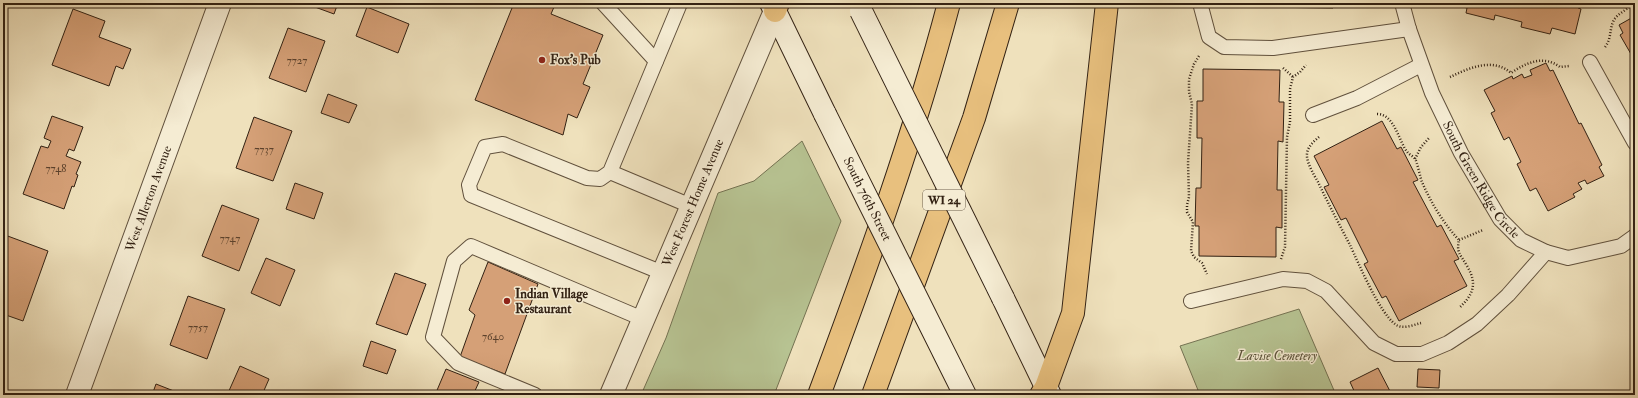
<svg xmlns="http://www.w3.org/2000/svg" width="1638" height="398" viewBox="0 0 1638 398" font-family="'IM FELL Double Pica',serif">
<rect width="100%" height="100%" fill="#efe1bc"/>
<filter id="stains"><feTurbulence type="fractalNoise" baseFrequency=".005" numOctaves="4"/><feColorMatrix values="0 0 0 0 .2 0 0 0 0 .09 0 0 0 0 .02 0 0 0 .5 -.17"/></filter>
<radialGradient id="worn" r=".72"><stop offset=".6" stop-color="#630" stop-opacity="0"/><stop offset="1" stop-color="#630" stop-opacity=".3"/></radialGradient>
<!-- green -->
<g fill="#b7c392" stroke="#747252">
<polygon points="802,141 841,221 774,395 641,395 666,338 718,193 754,181"/>
<polygon points="1299,309 1336,395 1200,395 1180,346"/>
</g>
<!-- building -->
<g fill="#d5a077" stroke="#322113">
<polygon points="304,3 338,3 334,14"/>
<polygon points="514,3 526,5 526,3 544,3 554,7 551,14 603,35 583,84 590,87 577,118 568,114 563,135 475,100"/>
<polygon points="1257,3 1333,3 1333,8 1257,7"/>
<polygon points="1446,3 1580,3 1578,8 1581,9 1575,34 1552,28 1550,34 1521,27 1522,22 1495,15 1494,20 1466,13 1467,8"/>
<polygon points="367,7 409,24 398,53 356,36"/>
<polygon points="73,9 105,21 99,37 131,49 123,69 116,66 109,86 52,65"/>
<polygon points="1635,16 1635,61 1620,35 1623,33 1619,25"/>
<polygon points="288,28 325,41 306,92 269,78"/>
<polygon points="1546,63 1550,71 1553,70 1579,124 1581,123 1602,165 1599,167 1604,176 1587,184 1585,180 1578,183 1582,189 1573,194 1575,197 1548,211 1536,188 1530,191 1517,164 1521,162 1509,137 1504,140 1491,113 1495,111 1484,90 1512,76 1513,79 1522,74 1524,78 1532,75 1530,70"/>
<polygon points="1203,69 1280,70 1279,102 1284,102 1283,142 1278,141 1277,190 1282,190 1282,228 1276,227 1276,257 1199,256 1199,226 1195,226 1196,188 1201,188 1202,138 1197,138 1197,101 1203,101"/>
<polygon points="328,94 357,105 349,123 321,113"/>
<polygon points="52,116 83,127 74,151 69,149 66,156 81,162 76,174 78,175 74,187 72,186 64,209 23,194 41,146 48,148 51,141 44,138"/>
<polygon points="254,117 292,131 273,181 236,168"/>
<polygon points="1382,121 1397,149 1401,147 1418,180 1413,182 1437,227 1441,225 1459,259 1454,261 1467,286 1399,321 1386,296 1382,298 1364,264 1368,262 1346,218 1341,220 1324,187 1329,185 1314,156"/>
<polygon points="295,183 323,193 314,219 286,209"/>
<polygon points="222,205 259,219 239,271 202,256"/>
<polygon points="5,235 48,251 23,321 3,314 3,239"/>
<polygon points="266,258 295,270 280,306 251,293"/>
<polygon points="488,262 538,284 505,374 460,357 475,315 469,310"/>
<polygon points="395,273 426,284 407,335 376,324"/>
<polygon points="188,296 225,309 207,359 170,345"/>
<polygon points="371,341 396,350 387,374 363,366"/>
<polygon points="240,366 269,379 262,395 232,395 228,393"/>
<polygon points="1378,368 1392,395 1356,395 1350,382"/>
<polygon points="446,369 479,382 473,395 435,395"/>
<polygon points="1418,369 1440,370 1439,388 1417,387"/>
<polygon points="156,384 184,395 152,395"/>
</g>
<g fill="none" stroke-linecap="round" stroke-linejoin="round">
<!-- lane casing -->
<g stroke="#61513d" stroke-width="16">
<g id="lane">
<polyline points="603,3 656,61"/>
<polyline points="1200,3 1209,37 1224,47 1273,48 1409,29"/>
<path id="s1" d="M1402 3 1409 29 1432 93 1461 153 1500 219 1521 240 1546 252 1568 258 1621 246 1635 236"/>
<polyline points="1590,62 1635,143"/>
<polyline points="1313,115 1357,98 1421,65"/>
<polyline points="610,172 691,206"/>
<polyline points="663,273 471,195 469,185 485,147 503,144 587,178 600,179 610,172 679,6 678,3"/>
<polyline points="1191,301 1283,279 1307,281 1326,291 1374,343 1396,354 1422,354 1448,343 1477,324 1508,295 1546,252"/>
<polyline points="535,395 458,363 433,337 454,261 471,246 643,319"/>
</g>
</g>
<!-- street casing -->
<g stroke="#61513d" stroke-width="24">
<g id="street">
<path id="s2" d="M77 395 220 3"/>
<path id="s3" d="M611 395 775 11"/>
</g>
</g>
<!-- secondary casing -->
<g stroke="#322113" stroke-width="24">
<g id="secondary">
<polyline points="771,3 825,114"/>
<polyline points="1003,298 1050,395"/>
</g>
</g>
<!-- primary casing -->
<g stroke="#322113" stroke-width="24">
<g id="primary">
<polyline points="775,11 778,3"/>
<path d="M819 395C867 266 914 136 949 3"/>
<polyline points="873,395 974,118 1008,3"/>
<polyline points="1041,395 1046,387 1073,313 1107,3"/>
</g>
</g>
<!-- path -->
<g stroke="#322113" stroke-width="2.5" stroke-dasharray="1 2" stroke-linecap="butt">
<path d="M1605 47C1612 38 1609 29 1614 20 1618 13 1628 10 1633 3"/>
<polyline points="1199,56 1194,64 1189,79 1189,92 1192,104 1188,163 1189,197 1187,205 1187,212 1193,222 1191,251 1194,257 1202,263 1207,274"/>
<polyline points="1283,68 1293,77"/>
<path d="M1450 77C1469 68 1493 57 1511 73 1527 62 1544 55 1560 67L1569 66"/>
<path d="M1377 114C1395 114 1398 141 1408 153 1410 155 1413 156 1415 159 1417 161 1420 177 1422 182 1431 203 1444 224 1459 240 1456 253 1461 255 1467 266 1478 284 1473 295 1459 308"/>
<path d="M1319 137C1313 142 1306 148 1307 157 1308 165 1314 175 1318 182 1328 203 1339 224 1350 245 1359 264 1379 312 1395 324 1402 330 1413 325 1421 323"/>
<polyline points="1415,159 1421,147 1429,138"/>
<polyline points="1459,240 1483,230"/>
<polyline points="1281,259 1285,247 1287,137 1290,122 1290,89 1293,77 1300,72 1306,65"/>
</g>
<!-- lane -->
<use href="#lane" stroke="#f5ecd3" stroke-width="14"/>
<!-- street -->
<use href="#street" stroke="#f5ecd3" stroke-width="22"/>
<!-- secondary -->
<use href="#secondary" stroke="#f5ecd3" stroke-width="22"/>
<!-- primary -->
<use href="#primary" stroke="#e8c07e" stroke-width="22"/>
<!-- secondary-bridge casing -->
<g stroke="#322113" stroke-width="24" stroke-linecap="butt">
<g id="secondary-bridge">
<polyline points="861,11 1003,298"/>
<path id="s4" d="M825 114 965 395"/>
</g>
</g>
<!-- secondary-bridge -->
<use href="#secondary-bridge" stroke="#f5ecd3" stroke-width="22"/>
</g>
<!-- markers -->
<g fill="#8f2418" stroke="#f5ecd3" stroke-width="1.5">
<circle cx="542" cy="60" r="4"/>
<circle cx="507" cy="301" r="4"/>
</g>
<g text-anchor="middle" dominant-baseline="central" stroke-width="3" stroke-linejoin="round" paint-order="stroke">
<!-- number labels -->
<g font-size="11" fill="#5b412c">
<text x="297" y="60">7727</text>
<text x="264" y="149">7737</text>
<text x="56" y="168">7748</text>
<text x="230" y="238">7747</text>
<text x="198" y="327">7757</text>
<text x="493" y="336">7640</text>
</g>
<!-- shield labels -->
<rect fill="#f5ecd3" stroke="#6c5e4d" stroke-width="1" x="923" y="190" width="42" height="20" rx="3"/>
<g font-size="12" font-weight="bold" fill="#322113">
<text x="944" y="200">WI 24</text>
</g>
<!-- poi labels -->
<g font-size="13" font-weight="bold" fill="#322113" stroke="#f5ecd3" text-anchor="start">
<text x="550" y="60">Fox’s Pub</text>
<text x="515" y="294">Indian Village<tspan x="515" dy="15">Restaurant</tspan></text>
</g>
<!-- street labels -->
<g font-size="13" fill="#322113" stroke="#f5ecd3">
<text stroke="none"><textPath href="#s1" startOffset="195">South Green Ridge Circle</textPath></text>
<text stroke="none"><textPath href="#s2" startOffset="209">West Allerton Avenue</textPath></text>
<text stroke="none"><textPath href="#s4" startOffset="95">South 76th Street</textPath></text>
<text stroke="none"><textPath href="#s3" startOffset="209">West Forest Home Avenue</textPath></text>
</g>
<!-- park labels -->
<g font-size="13" font-style="italic" fill="#5a5239" stroke="#f5ecd3">
<text x="1277" y="356">Lavise Cemetery</text>
</g>
</g>
<!-- margin -->
<rect width="1638" height="398" fill="none" stroke="#efe1bc" stroke-width="16"/>
<rect x="4" y="4" width="1630" height="390" fill="none" stroke="#322113" stroke-width="2"/>
<rect x="8" y="8" width="1622" height="382" fill="none" stroke="#322113"/>
<rect width="100%" height="100%" filter="url(#stains)"/>
<rect width="100%" height="100%" fill="url(#worn)"/>
</svg>
